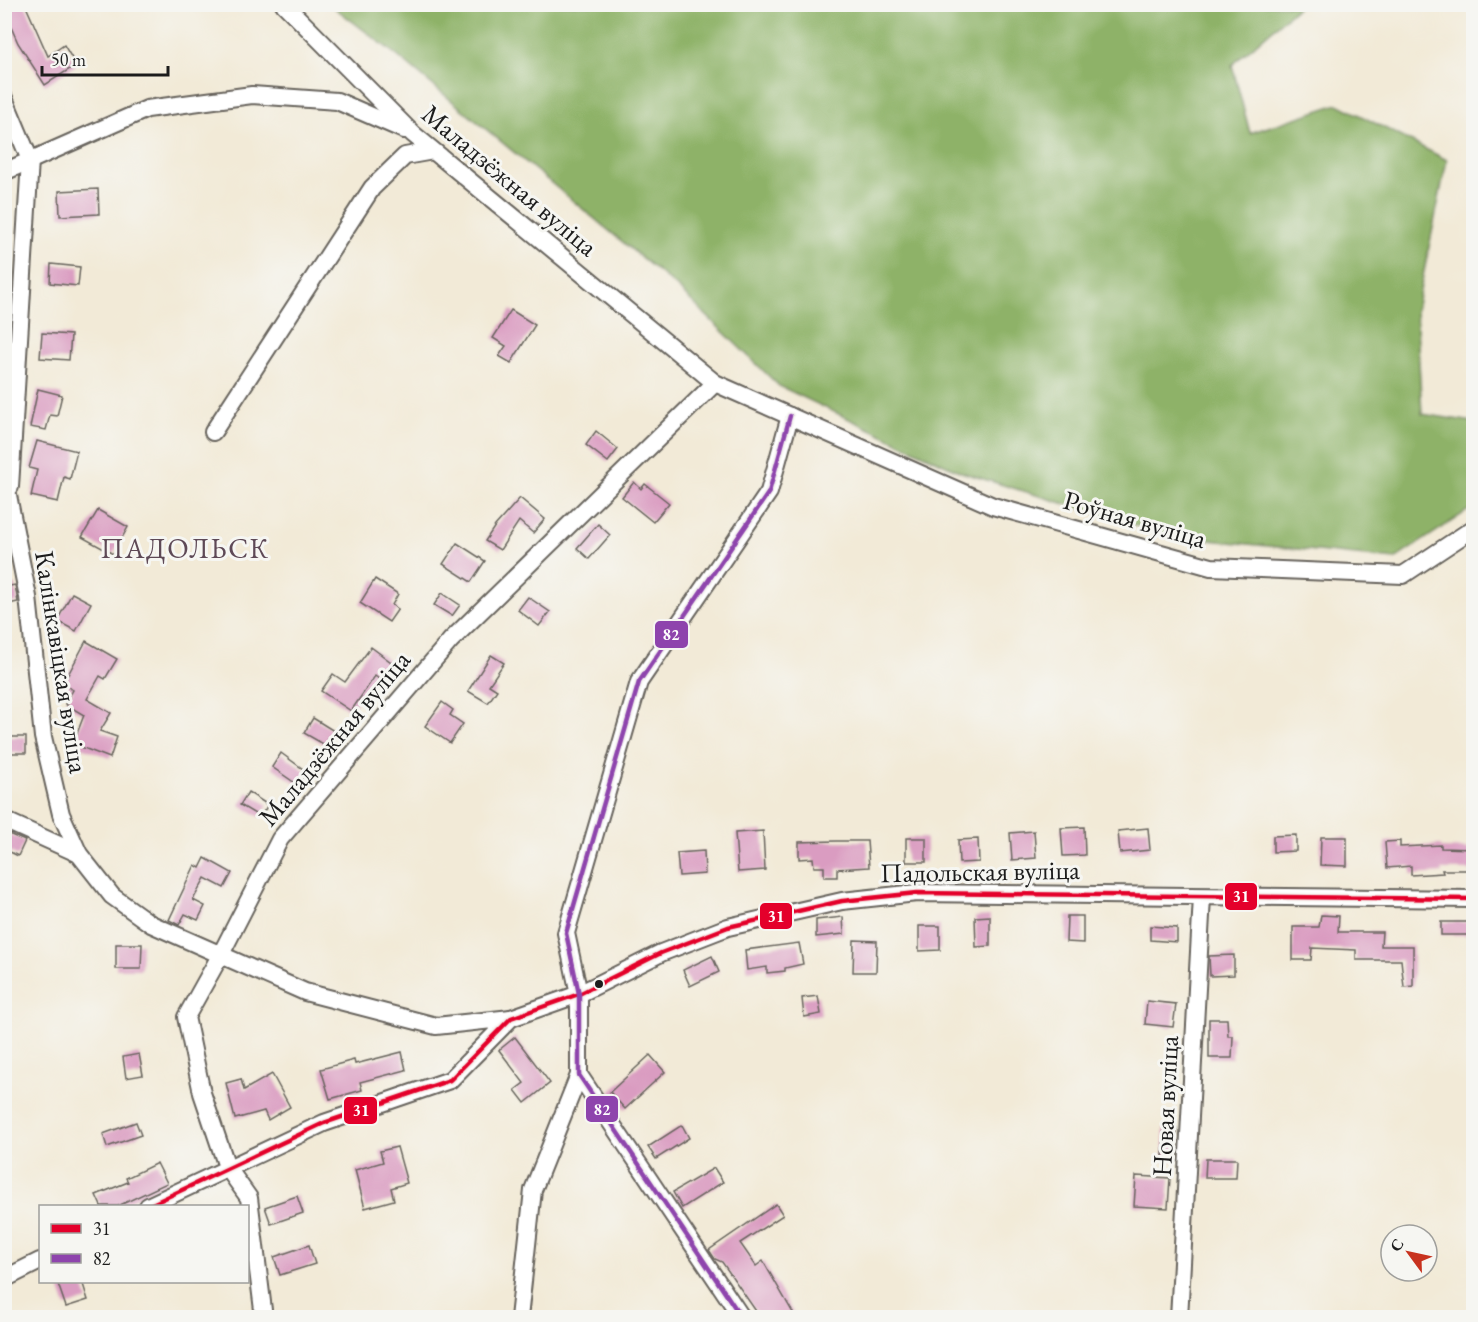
<svg xmlns="http://www.w3.org/2000/svg" width="1478" height="1322" viewBox="0 0 1478 1322" font-family="'EB Garamond',serif">
<rect width="100%" height="100%" fill="#f6f6f2"/>
<filter id="ink" filterUnits="userSpaceOnUse"><feTurbulence type="fractalNoise" baseFrequency=".0167" numOctaves="2"/><feDisplacementMap in="SourceGraphic" scale="12" xChannelSelector="R" yChannelSelector="G"/><feConvolveMatrix kernelMatrix="1 2 1 2 8 2 1 2 1" color-interpolation-filters="sRGB"/></filter>
<filter id="wash" filterUnits="userSpaceOnUse"><feTurbulence type="fractalNoise" baseFrequency=".008" numOctaves="4" result="noise"/><feDisplacementMap in="SourceGraphic" scale="24" xChannelSelector="R" yChannelSelector="G"/><feGaussianBlur stdDeviation="1.35" result="paint"/><feColorMatrix in="noise" values="0 0 0 0 0 0 0 0 0 0 0 0 0 0 0 0 0 1.4 0 .05"/><feComposite in="paint" operator="in"/></filter>
<g filter="url(#wash)">
<rect width="100%" height="100%" fill="#f2ead7"/>
<!-- forest -->
<polygon fill="#8eb267" stroke="#556742" stroke-width="1.5" points="331,5 1300,5 1232,65 1250,133 1338,104 1447,160 1416,310 1422,414 1473,422 1473,507 1395,559 1170,536 961,472 779,386 677,287 395,54"/>
<g id="blocks">
<!-- building -->
<g fill="#da9cc1">
<polygon points="4,4 25,4 48,56 64,45 76,65 45,85 18,43 4,11"/>
<polygon points="98,189 99,214 60,216 59,191"/>
<polygon points="51,264 80,267 78,286 50,283"/>
<polygon points="511,310 535,325 511,363 499,356 506,346 493,338"/>
<polygon points="42,333 71,335 69,360 40,358"/>
<polygon points="38,389 62,395 57,416 50,415 46,430 30,427"/>
<polygon points="596,431 618,449 608,462 586,445"/>
<polygon points="37,441 77,451 70,479 64,477 58,502 31,496 37,470 29,468"/>
<polygon points="634,482 641,489 645,484 669,503 653,522 622,497"/>
<polygon points="520,498 545,519 533,533 519,521 500,550 485,541 495,526"/>
<polygon points="98,510 128,527 113,554 82,537"/>
<polygon points="598,524 610,535 589,559 577,548"/>
<polygon points="457,543 485,561 471,582 443,564"/>
<polygon points="375,579 398,594 392,605 398,609 389,622 360,603"/>
<polygon points="15,585 18,602 4,605 4,587"/>
<polygon points="72,593 91,603 76,631 57,621"/>
<polygon points="442,593 460,605 452,616 434,605"/>
<polygon points="528,597 550,612 539,626 518,610"/>
<polygon points="86,641 117,659 105,679 100,676 87,699 111,713 100,731 117,737 110,758 73,744 84,715 65,704 73,690 63,684"/>
<polygon points="371,647 395,665 383,682 375,676 351,711 321,691 333,674 345,682"/>
<polygon points="491,655 504,663 489,685 497,690 488,703 468,691"/>
<polygon points="442,702 453,710 450,715 463,724 450,743 425,726"/>
<polygon points="313,718 334,731 325,745 304,733"/>
<rect x="4" y="737" width="22" height="16"/>
<polygon points="281,753 307,772 298,785 272,767"/>
<polygon points="248,792 268,805 260,817 240,805"/>
<polygon points="1084,827 1085,855 1063,856 1061,828"/>
<polygon points="1148,828 1150,850 1120,853 1118,831"/>
<polygon points="763,831 765,870 738,872 735,833"/>
<polygon points="1034,831 1036,858 1012,860 1010,833"/>
<polygon points="4,832 25,841 18,856 4,849"/>
<polygon points="1296,835 1296,851 1273,852 1273,836"/>
<polygon points="1321,837 1347,837 1347,866 1320,865"/>
<rect x="906" y="838" width="20" height="24"/>
<polygon points="978,839 979,862 959,863 958,840"/>
<polygon points="836,841 867,841 869,867 837,869 837,877 824,877 824,867 814,867 813,858 799,859 799,842"/>
<polygon points="1400,841 1400,847 1441,845 1441,848 1473,849 1473,870 1442,870 1443,873 1411,875 1411,866 1387,868 1385,842"/>
<polygon points="704,851 705,874 679,876 677,853"/>
<polygon points="205,858 232,873 224,888 205,878 193,900 205,906 198,920 185,914 179,925 169,920 195,865 200,868"/>
<polygon points="1321,915 1339,916 1338,932 1382,932 1381,946 1413,946 1413,986 1404,987 1401,960 1356,960 1356,950 1312,948 1311,960 1293,960 1293,927 1319,927"/>
<polygon points="990,916 990,946 976,947 975,917"/>
<polygon points="1067,916 1083,916 1083,943 1066,942"/>
<polygon points="843,917 844,934 816,937 816,920"/>
<rect x="1441" y="922" width="27" height="13"/>
<polygon points="919,926 940,926 940,950 919,951"/>
<polygon points="1150,926 1177,928 1177,942 1150,940"/>
<polygon points="854,940 877,941 876,972 853,972"/>
<polygon points="799,943 803,964 785,968 785,971 767,973 767,967 747,970 745,950"/>
<polygon points="116,944 142,944 141,969 116,969"/>
<polygon points="1234,955 1234,975 1210,976 1209,956"/>
<polygon points="712,956 719,972 690,986 683,970"/>
<polygon points="818,996 821,1014 804,1017 802,998"/>
<polygon points="1147,1001 1176,1004 1173,1027 1145,1024"/>
<polygon points="1209,1019 1227,1019 1228,1036 1233,1036 1232,1058 1209,1058"/>
<polygon points="515,1037 550,1083 525,1103 515,1090 524,1083 499,1050"/>
<polygon points="402,1052 406,1070 360,1082 362,1090 330,1099 321,1069 354,1060 355,1064"/>
<polygon points="139,1054 143,1075 126,1078 123,1057"/>
<polygon points="650,1055 665,1072 625,1109 610,1092"/>
<polygon points="272,1074 290,1107 268,1120 264,1111 235,1119 226,1083 241,1079 244,1090"/>
<polygon points="136,1122 141,1135 107,1147 103,1134"/>
<polygon points="682,1125 689,1138 656,1159 648,1147"/>
<polygon points="1164,1127 1177,1128 1176,1161 1163,1161"/>
<polygon points="397,1147 407,1183 391,1188 394,1200 365,1208 355,1170 383,1162 380,1151"/>
<polygon points="1206,1159 1237,1159 1236,1178 1205,1178"/>
<polygon points="157,1163 167,1183 118,1206 101,1206 96,1195 128,1182 126,1178"/>
<polygon points="714,1168 723,1182 682,1208 673,1192"/>
<polygon points="1136,1176 1170,1178 1168,1208 1134,1206"/>
<polygon points="297,1196 303,1213 271,1224 265,1207"/>
<polygon points="776,1204 783,1215 740,1243 756,1266 763,1261 793,1313 786,1317 760,1317 722,1262 715,1259 709,1250"/>
<polygon points="309,1245 315,1264 280,1275 274,1257"/>
<polygon points="57,1281 82,1281 88,1300 66,1307"/>
</g>
</g>
</g>
<g filter="url(#ink)">
<use href="#blocks" fill-opacity="0" stroke="#67645d" stroke-width="1.5"/>
<g fill="none" stroke-linecap="round" stroke-linejoin="round">
<!-- minor casing -->
<g stroke="#67645d" stroke-width="20">
<g id="minor">
<polyline points="284,4 413,134 715,383 993,506 1211,567 1403,575 1474,528"/>
<polyline points="4,98 30,160 10,487"/>
<polyline points="4,172 147,109 252,95 337,101 404,130"/>
<polyline points="213,432 372,188 405,156 433,151"/>
<polyline points="4,475 28,597 43,737 61,814 79,854 112,896 151,924 305,992 436,1026 511,1018"/>
<polyline points="4,820 79,854"/>
<polyline points="148,1206 324,1123 450,1080 511,1018 579,994 661,953 728,927 842,901 917,893 1474,899"/>
<polyline points="4,1279 40,1261"/>
<polyline points="264,1318 249,1198 227,1167 202,1093 186,1017 220,956 280,839 451,640 715,383"/>
<polyline points="519,1318 533,1190 579,1075"/>
<polyline points="742,1318 579,1075 579,994 566,933 639,682 769,492 790,416"/>
<polyline points="1179,1318 1202,897"/>
</g>
</g>
<!-- minor -->
<use href="#minor" stroke="#fff" stroke-width="16"/>
<!-- bus-1 casing -->
<g stroke="#f6f6f2" stroke-width="9">
<polyline id="bus-1" points="148,1206 324,1123 450,1080 511,1018 579,994 661,953 728,927 842,901 917,893 1474,899"/>
</g>
<!-- bus-2 casing -->
<g stroke="#f6f6f2" stroke-width="9">
<polyline id="bus-2" points="742,1318 579,1075 579,994 566,933 639,682 769,492 790,416"/>
</g>
<!-- bus-1 -->
<use href="#bus-1" stroke="#e4002b" stroke-width="4.5"/>
<!-- bus-2 -->
<use href="#bus-2" stroke="#8e44ad" stroke-width="4.5"/>
</g>
</g>
<!-- markers -->
<circle fill="#1c1c1c" stroke="#f6f6f2" stroke-width="2" cx="599" cy="984" r="5"/>
<g text-anchor="middle" dominant-baseline="central" stroke-width="6" stroke-linejoin="round" paint-order="stroke">
<!-- street labels -->
<g font-size="27" fill="#1c1c1c" stroke="#f6f6f2">
<text transform="translate(510 180) rotate(40)">Маладзёжная вуліца</text>
<text transform="translate(1135 519) rotate(16)">Роўная вуліца</text>
<text transform="translate(62 662) rotate(81)">Калінкавіцкая вуліца</text>
<text transform="translate(334 738) rotate(-50)">Маладзёжная вуліца</text>
<text transform="translate(980 871) rotate(-1)">Падольская вуліца</text>
<text transform="translate(1165 1106) rotate(-87)">Новая вуліца</text>
</g>
<!-- neighbourhood labels -->
<g font-size="28" letter-spacing="1.5" fill="#5e4956" stroke="#f6f6f2">
<text x="185" y="548">ПАДОЛЬСК</text>
</g>
</g>
<g stroke="#f6f6f2" stroke-width="2">
<rect x="654" y="620" width="35" height="29" rx="6" fill="#8e44ad"/>
<rect x="1224" y="882" width="34" height="29" rx="6" fill="#e4002b"/>
<rect x="759" y="902" width="34" height="28" rx="6" fill="#e4002b"/>
<rect x="585" y="1095" width="34" height="28" rx="6" fill="#8e44ad"/>
<rect x="343" y="1096" width="35" height="29" rx="6" fill="#e4002b"/>
</g>
<g font-size="16" text-anchor="middle" font-weight="bold" fill="#fff">
<text x="671" y="640">82</text>
<text x="1241" y="902">31</text>
<text x="776" y="922">31</text>
<text x="602" y="1115">82</text>
<text x="361" y="1116">31</text>
</g>
<!-- margin -->
<rect width="1478" height="1322" fill="none" stroke="#f6f6f2" stroke-width="24"/>
<!-- legend -->
<rect x="39" y="1205" width="210" height="78" fill="#f6f6f2" stroke="#9f9f9c" stroke-width="1.5"/>
<rect x="51" y="1224" width="30" height="9" fill="#e4002b" stroke="#9f9f9c" stroke-width="1.5"/>
<text x="93" y="1235" font-size="18" fill="#1c1c1c">31</text>
<rect x="51" y="1254" width="30" height="9" fill="#8e44ad" stroke="#9f9f9c" stroke-width="1.5"/>
<text x="93" y="1265" font-size="18" fill="#1c1c1c">82</text>
<!-- north arrow -->
<g transform="translate(1409 1253) rotate(303)"><circle r="28" fill="#f6f6f2" stroke="#9f9f9c" stroke-width="1.5"/>
<path d="M0-4.5L10 22L0 15L-10 22Z" fill="#c8321e"/>
<text y="-9" font-size="16" font-weight="bold" text-anchor="middle" fill="#1c1c1c">С</text>
</g>
<!-- scale -->
<path d="M42 66v9h126v-9" fill="none" stroke="#1c1c1c" stroke-width="3"/>
<text x="51" y="66" font-size="18" fill="#1c1c1c" stroke="#f6f6f2" stroke-width="4.5" paint-order="stroke">50 m</text>
</svg>
